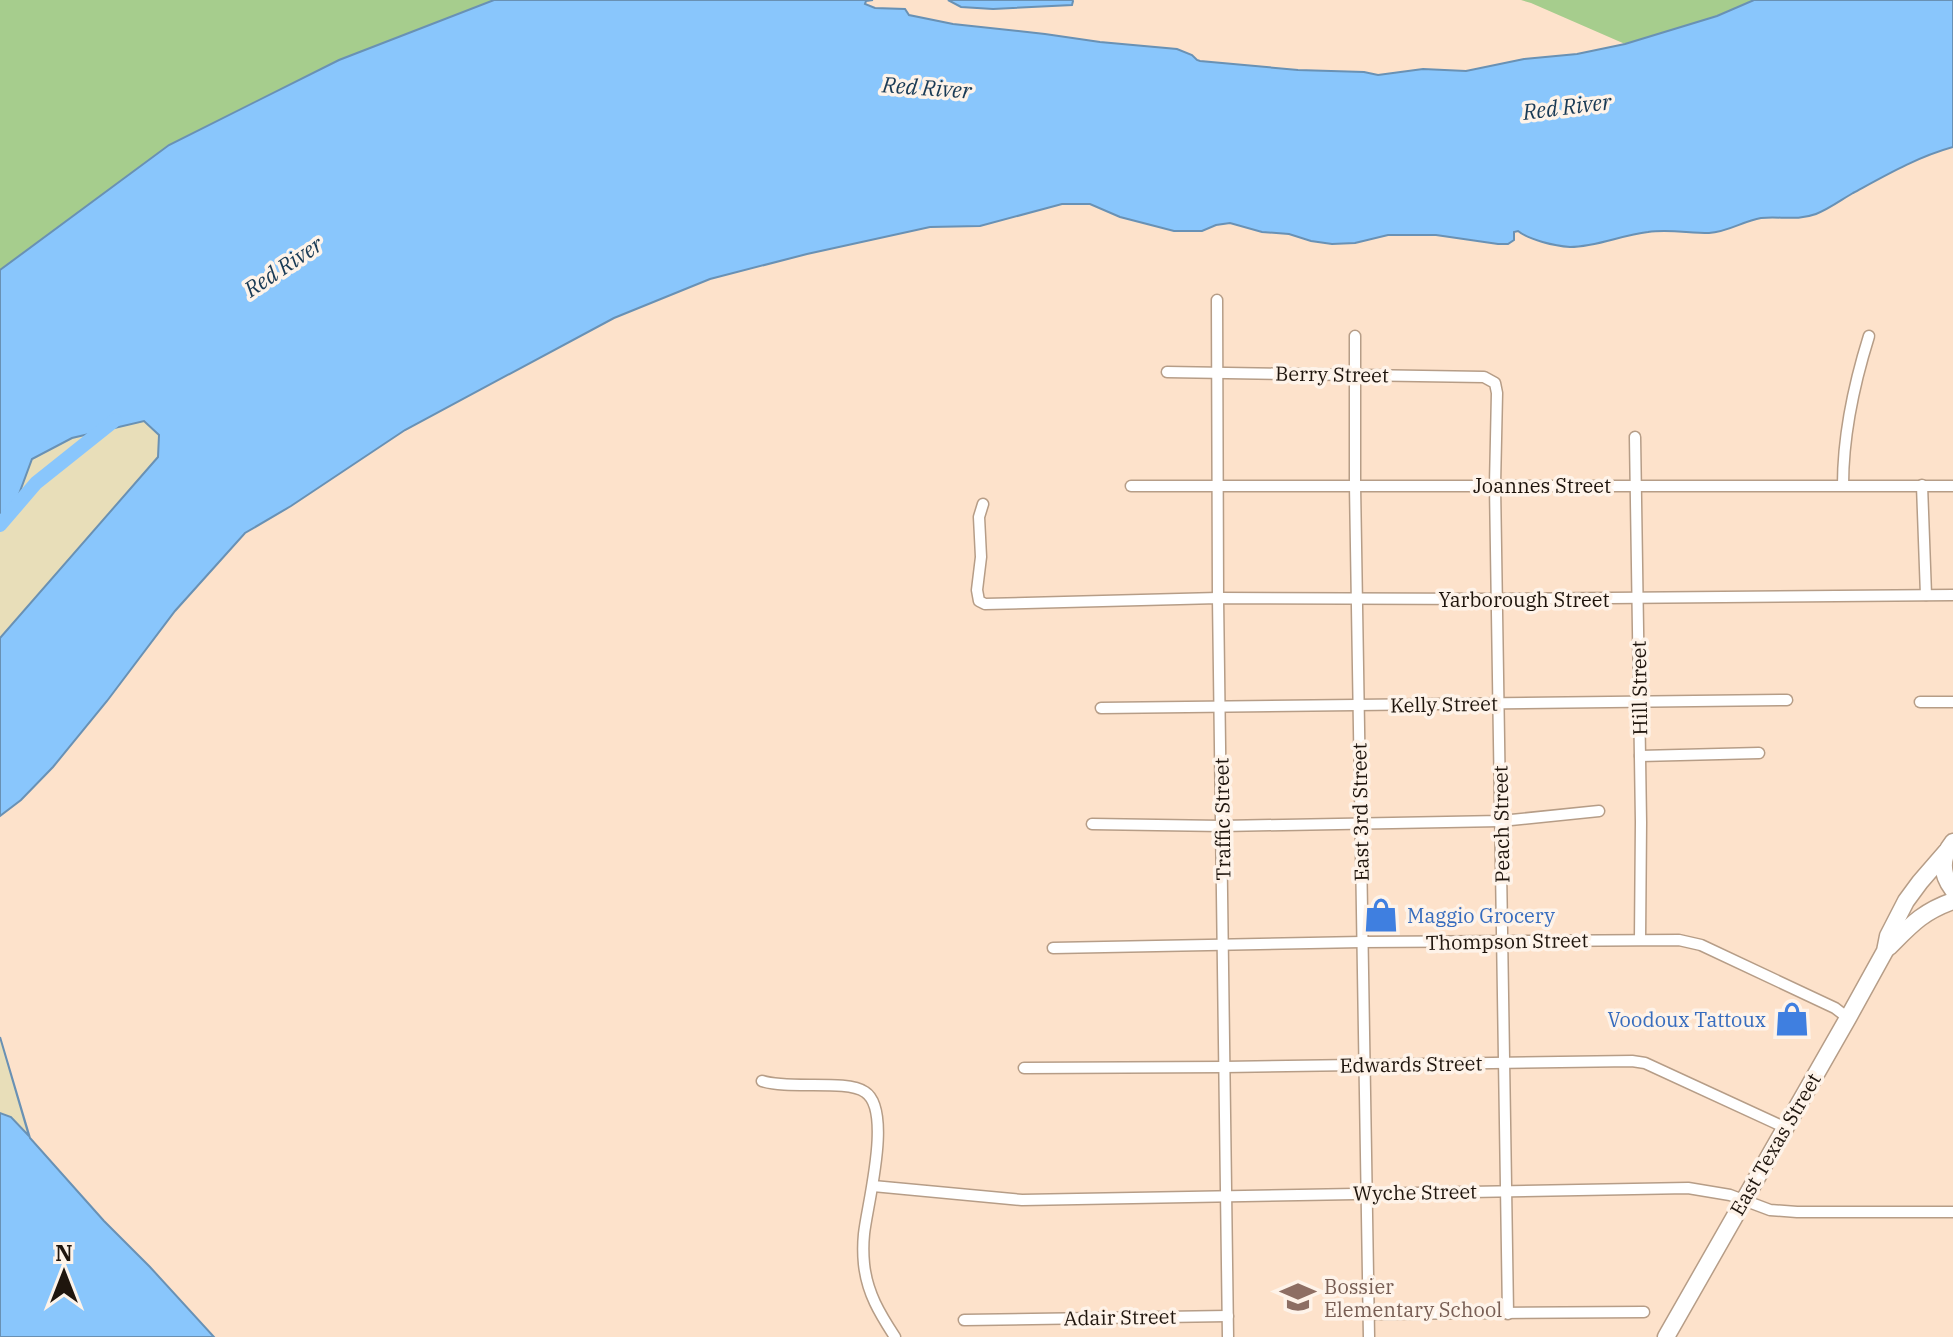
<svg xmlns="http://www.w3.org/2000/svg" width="1953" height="1337" viewBox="0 0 1953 1337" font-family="'IBM Plex Serif',serif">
<rect width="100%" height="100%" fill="#fde2cb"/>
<!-- green -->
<g fill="#a6cd8d">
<polygon points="0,0 494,0 339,60 0,270"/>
<polygon points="1521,0 1754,0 1717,16 1625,44 1531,3"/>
</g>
<!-- sand -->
<g fill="#e8deb9">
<polygon points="145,421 159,435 158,457 0,638 0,525 12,513 31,459 72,438"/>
<polygon points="0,1037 29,1138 11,1117 0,1113"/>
</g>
<!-- water -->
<g fill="#89c6fc" stroke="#6991b4" stroke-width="2">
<path d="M494 0H873L866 1 865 4 875 8 905 9 909 15 953 24 1045 34 1100 42 1177 49 1192 55 1197 60 1200 61 1298 70 1364 72 1378 75 1423 69 1466 71 1524 59 1577 54 1625 44 1717 16 1754 0H1953V147C1917 157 1886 175 1853 193 1841 200 1829 209 1816 214 1797 221 1780 216 1761 218 1743 221 1728 232 1709 233 1688 233 1668 229 1648 232 1621 235 1597 247 1570 247 1555 246 1529 240 1518 231L1514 232V240L1508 244H1498L1436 235H1388L1355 243 1332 244 1311 241 1289 234 1262 232 1230 223 1216 225 1202 231H1174L1120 217 1090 204H1062L980 226 930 227 807 254 710 279 614 318 405 430 291 506 245 533 175 611 107 701 53 767 21 800 0 816V638L158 457 159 435 144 421 72 438 32 459 12 513 0 525V270L169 145 339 60Z"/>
<polygon points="948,0 1072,0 1073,1 1072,5 993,9 961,7"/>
<polygon points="0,1037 30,1138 104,1221 150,1267 214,1337 0,1337 0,1113 11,1117 29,1136"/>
</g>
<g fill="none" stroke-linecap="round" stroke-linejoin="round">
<!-- river -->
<polyline stroke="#89c6fc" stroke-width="14" points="0,525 36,483 115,420"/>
<!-- street casing -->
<g stroke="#b69d87" stroke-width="13">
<g id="street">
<polyline points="1217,300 1218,598 1228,1337"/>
<polyline points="1355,336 1355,485 1369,1337"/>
<polyline points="1167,372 1484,377 1495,383 1497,393 1495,485 1508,1314"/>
<polyline points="1635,437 1641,822 1640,939"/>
<path d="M1843 485C1843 434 1854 384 1869 336"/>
<polyline points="1922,485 1926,595"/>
<polyline points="1131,486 1953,486"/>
<polyline points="983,504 979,517 981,557 977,590 979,601 985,604 1218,598 1498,599 1953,595"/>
<polyline points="1920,702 1953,702"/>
<polyline points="1101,708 1787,700"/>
<polyline points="1640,756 1759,753"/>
<polyline points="1092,824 1222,826 1501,821 1599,811"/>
<polyline points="1053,948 1362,942 1679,940 1701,945 1835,1008 1848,1018"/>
<polyline points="1024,1068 1224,1067 1632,1061 1645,1063 1784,1127"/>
<path d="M762 1081C789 1090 846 1079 865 1092 893 1110 867 1205 864 1234 863 1244 863 1254 864 1264 867 1293 880 1314 895 1337"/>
<polyline points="873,1186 1022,1200 1688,1188 1730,1195 1770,1210 1797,1212 1953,1212"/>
<polyline points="1369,1314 1644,1312"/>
<polyline points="964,1320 1228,1316"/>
</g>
</g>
<!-- primary casing -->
<g stroke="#b69d87" stroke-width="19">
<g id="primary">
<path d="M1953 842C1940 858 1941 874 1953 890"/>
<path d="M1889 947C1911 925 1922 912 1953 901"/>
<polyline points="1666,1337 1848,1018 1885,951 1888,936 1906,901 1920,882 1946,852"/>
</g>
</g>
<!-- street -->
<use href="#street" stroke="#fff" stroke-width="10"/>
<!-- primary -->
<use href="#primary" stroke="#fff" stroke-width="16"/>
</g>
<!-- icons -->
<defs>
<g id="shop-bare" transform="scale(2.76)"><path d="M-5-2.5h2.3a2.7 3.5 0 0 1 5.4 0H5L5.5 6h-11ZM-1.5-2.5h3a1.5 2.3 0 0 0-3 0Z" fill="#3f7fe0" stroke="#fef3e9" stroke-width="2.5" paint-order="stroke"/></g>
<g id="school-bare" transform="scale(2.76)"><path d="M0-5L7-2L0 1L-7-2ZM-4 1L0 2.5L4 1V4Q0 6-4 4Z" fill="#8d6e63" stroke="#fef3e9" stroke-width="2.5" paint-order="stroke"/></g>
</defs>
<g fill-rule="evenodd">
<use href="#shop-bare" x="1381" y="915"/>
<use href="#shop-bare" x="1792" y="1019"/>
<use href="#school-bare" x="1298" y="1297"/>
</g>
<g text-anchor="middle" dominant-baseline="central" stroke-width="7" stroke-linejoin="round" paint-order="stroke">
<!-- street labels -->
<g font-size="20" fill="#1f150d" stroke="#fef3e9">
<text transform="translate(1332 374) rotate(1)">Berry Street</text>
<text x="1542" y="485">Joannes Street</text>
<text x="1524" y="599">Yarborough Street</text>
<text transform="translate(1639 688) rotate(-91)">Hill Street</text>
<text transform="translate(1444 704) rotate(-1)">Kelly Street</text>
<text transform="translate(1360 812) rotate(-91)">East 3rd Street</text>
<text transform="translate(1222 819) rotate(-91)">Traffic Street</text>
<text transform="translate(1501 824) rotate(-91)">Peach Street</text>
<text transform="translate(1507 941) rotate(-1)">Thompson Street</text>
<text transform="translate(1411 1064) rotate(-1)">Edwards Street</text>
<text transform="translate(1775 1144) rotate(-60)">East Texas Street</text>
<text transform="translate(1415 1192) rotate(-1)">Wyche Street</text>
<text transform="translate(1120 1317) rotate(-1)">Adair Street</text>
</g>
<!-- shop labels -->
<g font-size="20" fill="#366cbe" stroke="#fef3e9" text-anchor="start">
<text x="1407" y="915">Maggio Grocery</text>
<text x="1766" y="1019" text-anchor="end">Voodoux Tattoux</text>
</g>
<!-- education labels -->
<g font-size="20" fill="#785e54" stroke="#fef3e9" text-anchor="start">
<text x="1324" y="1286">Bossier<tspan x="1324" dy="23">Elementary School</tspan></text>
</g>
<!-- water labels -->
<g font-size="22" font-style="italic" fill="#193a55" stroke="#fef3e9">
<text transform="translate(927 87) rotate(4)">Red River</text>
<text transform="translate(1567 106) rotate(-7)">Red River</text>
<text transform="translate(283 266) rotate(-34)">Red River</text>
</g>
</g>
<!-- north arrow -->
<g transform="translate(64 1273)" stroke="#fef3e9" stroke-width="6" paint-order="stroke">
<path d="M0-6L14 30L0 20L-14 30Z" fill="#1f150d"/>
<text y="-12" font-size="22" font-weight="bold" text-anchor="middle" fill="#1f150d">N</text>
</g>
</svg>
